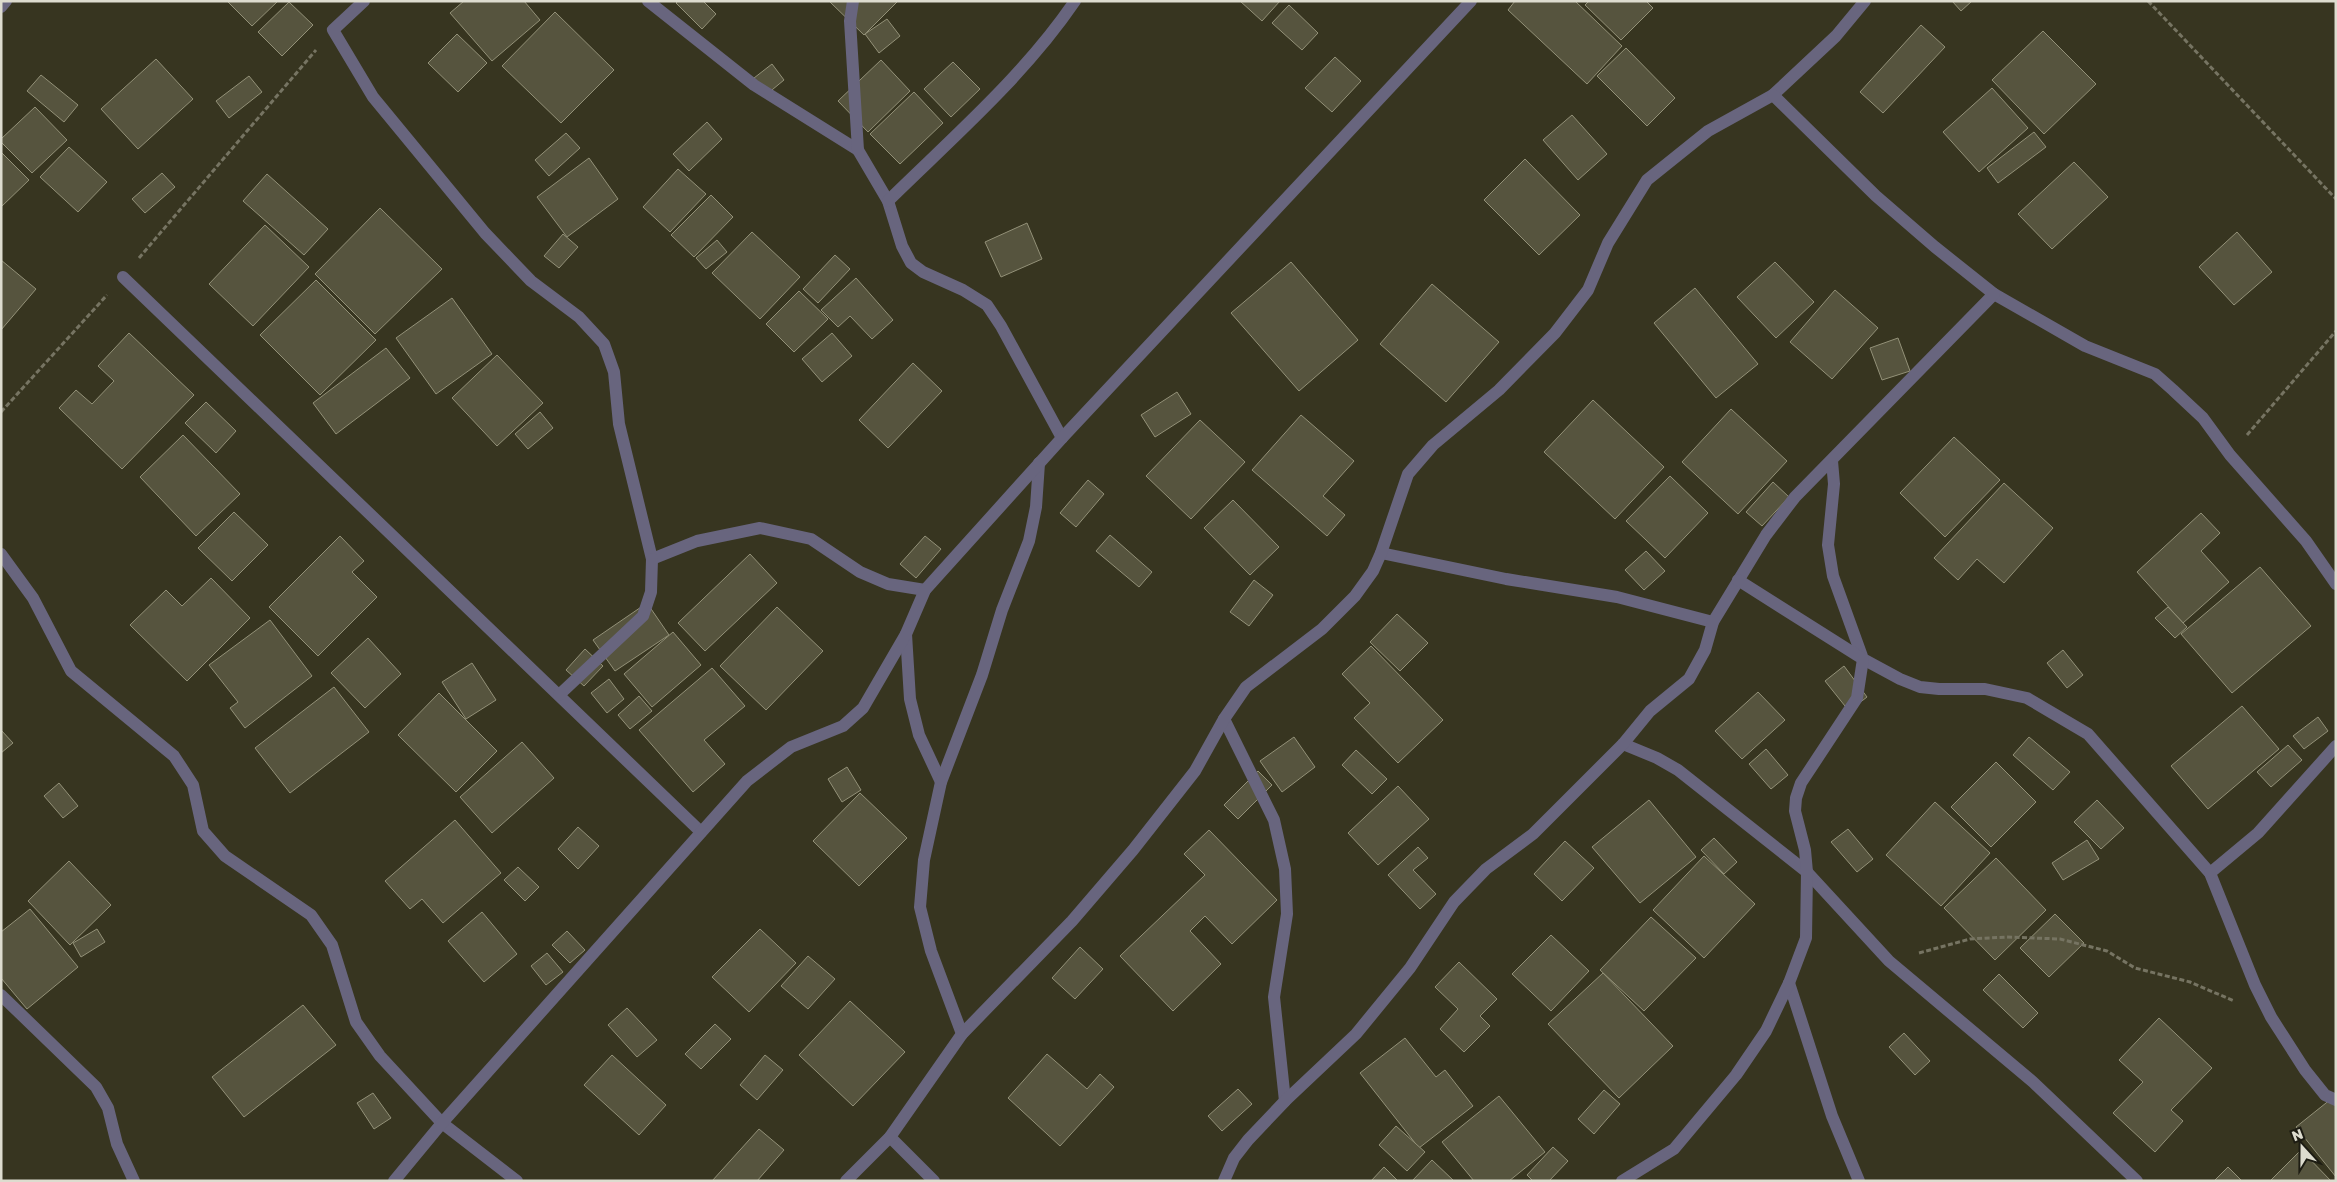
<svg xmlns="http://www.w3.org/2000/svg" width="2337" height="1182" viewBox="0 0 2337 1182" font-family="'Golos Text',sans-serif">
<rect width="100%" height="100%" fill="#373520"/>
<!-- building -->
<g fill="#56543e" stroke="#939178">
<polygon points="227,1 278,1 252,26"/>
<polygon points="464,1 524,1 540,20 492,61 450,13"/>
<polygon points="678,1 703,1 716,14 702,29 676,3"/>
<polygon points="829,1 898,1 864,35"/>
<polygon points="1240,1 1280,1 1262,21"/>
<polygon points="1515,1 1575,1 1622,46 1587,84 1508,10"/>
<polygon points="1589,1 1646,1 1653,8 1621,40 1585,5"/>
<polygon points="1952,1 1972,1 1961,11"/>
<polygon points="289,2 313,25 282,56 258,32"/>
<polygon points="1289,5 1318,33 1302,50 1272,23"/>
<polygon points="555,12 614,70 561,123 502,66"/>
<polygon points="887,19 900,36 879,53 865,34"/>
<polygon points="1921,25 1945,47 1883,113 1860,92"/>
<polygon points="2043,31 2096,84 2044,134 1992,80"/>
<polygon points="457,34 487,63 458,92 428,63"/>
<polygon points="1626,48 1675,98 1647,126 1597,76"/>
<polygon points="1335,57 1361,81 1332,112 1305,88"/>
<polygon points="156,59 193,99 138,149 101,109"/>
<polygon points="881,60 910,91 868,132 838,101"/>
<polygon points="953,62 980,89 951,117 924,89"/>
<polygon points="772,64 784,80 767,94 754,78"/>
<polygon points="41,75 78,105 64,122 27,91"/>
<polygon points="249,76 262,92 229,118 216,101"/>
<polygon points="1992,88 2028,128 1979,172 1943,132"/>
<polygon points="914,92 943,123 900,164 870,134"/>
<polygon points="35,107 67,140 32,173 1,142 1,139"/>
<polygon points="1572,115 1607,154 1578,180 1543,140"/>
<polygon points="707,122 722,139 689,171 673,154"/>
<polygon points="2034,132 2046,147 1998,183 1987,168"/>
<polygon points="566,133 580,148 549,176 535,160"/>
<polygon points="69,147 107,182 78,212 40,177"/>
<polygon points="1,152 29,180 1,207"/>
<polygon points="589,158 618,199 567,237 537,197"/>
<polygon points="1525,159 1580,215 1539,255 1484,200"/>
<polygon points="2074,162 2108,197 2052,249 2018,214"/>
<polygon points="678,169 706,194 670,232 643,207"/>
<polygon points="162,173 175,187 145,213 132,199"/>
<polygon points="267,174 328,229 304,255 243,201"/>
<polygon points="711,195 733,217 694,257 671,235"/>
<polygon points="380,208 442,269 375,334 315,274"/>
<polygon points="1027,223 1042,259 1001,277 985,242"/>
<polygon points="265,225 309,267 253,326 209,284"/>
<polygon points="752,232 800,277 760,319 712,273"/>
<polygon points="2237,232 2272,272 2234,305 2199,267"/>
<polygon points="563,234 578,247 559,268 544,256"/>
<polygon points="717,240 727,252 706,269 696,258"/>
<polygon points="835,255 850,269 818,303 803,289"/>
<polygon points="1,260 36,289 1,330"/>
<polygon points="1291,262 1358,340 1299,391 1231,313"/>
<polygon points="1775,262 1814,302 1776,338 1737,297"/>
<polygon points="856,278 893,320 872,339 850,316 838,327 821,310"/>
<polygon points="316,280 376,340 320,395 260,335"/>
<polygon points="1432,284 1499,342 1446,402 1380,344"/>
<polygon points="1695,288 1758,364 1716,398 1654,323"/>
<polygon points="1835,290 1878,328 1832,379 1790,342"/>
<polygon points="799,291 828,319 794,352 766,324"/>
<polygon points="452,298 492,354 436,394 396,338"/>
<polygon points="129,333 194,395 122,469 59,408 76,390 92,404 114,381 98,366"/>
<polygon points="832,333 852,356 822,382 802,359"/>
<polygon points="1898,338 1910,371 1882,380 1870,348"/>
<polygon points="386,348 410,378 336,434 313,403"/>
<polygon points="497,355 543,403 497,446 452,398"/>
<polygon points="913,363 942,391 888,448 859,420"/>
<polygon points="1177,392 1191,414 1155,437 1141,415"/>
<polygon points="1593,400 1664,467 1615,519 1544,452"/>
<polygon points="206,402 236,431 216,453 185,423"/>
<polygon points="1731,409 1787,461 1738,514 1682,462"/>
<polygon points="540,412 553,428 528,449 515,434"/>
<polygon points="1301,415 1354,461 1323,496 1345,515 1327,536 1252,470"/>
<polygon points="1200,420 1245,462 1191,519 1146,476"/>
<polygon points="183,435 240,494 196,536 140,477"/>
<polygon points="1954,437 2000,480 1945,537 1900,493"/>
<polygon points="1670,476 1708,513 1665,558 1626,521"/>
<polygon points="1088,480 1104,494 1076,527 1060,513"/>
<polygon points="1773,482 1789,497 1762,526 1746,512"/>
<polygon points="2004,483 2053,528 2004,583 1977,559 1958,580 1934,558"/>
<polygon points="1233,500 1279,547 1250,575 1204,528"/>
<polygon points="234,512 268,545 232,581 198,548"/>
<polygon points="2201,513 2220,533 2201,551 2229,582 2183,623 2137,572"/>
<polygon points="1110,535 1152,572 1139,587 1096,551"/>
<polygon points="340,536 364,561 352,572 377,597 318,656 269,607"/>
<polygon points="925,536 941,549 916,578 900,564"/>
<polygon points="1646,551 1665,571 1644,590 1625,570"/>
<polygon points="750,554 777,583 705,651 678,623"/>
<polygon points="2260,567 2311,626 2232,693 2181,634"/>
<polygon points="211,578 250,618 187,681 130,625 166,590 182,606"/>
<polygon points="1254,580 1273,595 1249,626 1230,612"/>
<polygon points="647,603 669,635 615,671 593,640"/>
<polygon points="777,607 823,651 766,710 720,666"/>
<polygon points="2168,607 2187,627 2175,638 2155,618"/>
<polygon points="1397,614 1428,643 1400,671 1370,642"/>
<polygon points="270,620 312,676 245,728 230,708 238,702 209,665"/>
<polygon points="673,632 701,665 652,707 624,674"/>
<polygon points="368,638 401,674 365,708 331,673"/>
<polygon points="1371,646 1443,720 1398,763 1354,718 1370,703 1342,674"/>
<polygon points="585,649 603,666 584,686 566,670"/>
<polygon points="2063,650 2083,675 2067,688 2047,663"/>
<polygon points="472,663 496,700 466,719 442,682"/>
<polygon points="1844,666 1867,697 1849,711 1825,681"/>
<polygon points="712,668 745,706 704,740 725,764 693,792 639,730"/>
<polygon points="609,679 624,699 607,713 591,693"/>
<polygon points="334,687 369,732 290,793 255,748"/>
<polygon points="1758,692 1785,720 1742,759 1715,731"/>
<polygon points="439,693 497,751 456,792 398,735"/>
<polygon points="639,696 652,711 630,729 618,715"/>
<polygon points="2242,706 2279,749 2208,809 2171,766"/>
<polygon points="2318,717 2328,731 2304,749 2293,736"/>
<polygon points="1,730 13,743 1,753"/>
<polygon points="1294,737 1315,767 1282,792 1260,761"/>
<polygon points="2029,737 2070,772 2053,790 2013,755"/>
<polygon points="522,742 554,778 492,833 460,797"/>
<polygon points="2288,745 2302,760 2271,787 2257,772"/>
<polygon points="1766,749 1788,775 1771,789 1749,764"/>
<polygon points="1356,750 1387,779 1372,794 1342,765"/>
<polygon points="1996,762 2036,802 1991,847 1951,807"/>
<polygon points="847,767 861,790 842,802 828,779"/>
<polygon points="1258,771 1272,785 1238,819 1224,805"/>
<polygon points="59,783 78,806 63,818 44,796"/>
<polygon points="1398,786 1429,819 1378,865 1348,833"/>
<polygon points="860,793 907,838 859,886 813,841"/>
<polygon points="1649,800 1696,857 1640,903 1592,847"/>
<polygon points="2097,800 2124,828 2101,849 2074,822"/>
<polygon points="1935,802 1990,853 1941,906 1886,855"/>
<polygon points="455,820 501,873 443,923 422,899 410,909 385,881"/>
<polygon points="578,827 599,846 578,869 558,849"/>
<polygon points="1848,829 1873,859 1857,872 1831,842"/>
<polygon points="1209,830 1277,900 1232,944 1205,916 1190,931 1221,964 1173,1011 1120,956 1205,875 1184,854"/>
<polygon points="1714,838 1737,862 1724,874 1701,850"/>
<polygon points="2087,840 2099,859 2063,880 2052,863"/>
<polygon points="1565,841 1594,868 1562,901 1534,874"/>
<polygon points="1418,847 1428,858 1413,870 1436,894 1420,909 1388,875"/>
<polygon points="1704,856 1755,904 1704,958 1653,910"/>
<polygon points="1996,858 2046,910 1995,960 1944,908"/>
<polygon points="69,861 111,905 70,945 28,901"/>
<polygon points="518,867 539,887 525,901 504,880"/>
<polygon points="30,909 78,967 27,1009 1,978 1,932"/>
<polygon points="482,912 517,954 484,982 448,941"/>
<polygon points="2055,914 2084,943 2049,977 2020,948"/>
<polygon points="1651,917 1696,958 1644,1011 1600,970"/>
<polygon points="97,929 105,942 81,957 73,943"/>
<polygon points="760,929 796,963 749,1012 712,977"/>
<polygon points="567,931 585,950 570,963 552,945"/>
<polygon points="1551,935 1589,971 1551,1011 1512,974"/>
<polygon points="1080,947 1103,969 1075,999 1052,978"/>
<polygon points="547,953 563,972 546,985 531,966"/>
<polygon points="808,956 835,979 808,1009 781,986"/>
<polygon points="1459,962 1497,999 1480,1016 1490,1026 1464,1052 1440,1029 1458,1009 1435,987"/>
<polygon points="1603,973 1673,1046 1619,1098 1548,1024"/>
<polygon points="1999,974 2038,1013 2023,1028 1983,990"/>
<polygon points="850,1001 905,1052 853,1106 799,1055"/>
<polygon points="303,1005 336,1045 244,1117 212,1077"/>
<polygon points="627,1008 657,1040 637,1057 608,1025"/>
<polygon points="2159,1018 2212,1068 2171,1110 2183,1121 2155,1152 2113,1113 2143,1082 2119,1060"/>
<polygon points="715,1024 731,1039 701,1069 685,1054"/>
<polygon points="1904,1033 1930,1061 1915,1075 1889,1047"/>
<polygon points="1405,1038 1436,1077 1445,1070 1473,1106 1419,1148 1360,1073"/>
<polygon points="1047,1054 1087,1089 1100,1074 1114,1087 1060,1146 1008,1098"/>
<polygon points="612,1055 666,1105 639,1135 584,1085"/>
<polygon points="765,1055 783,1070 757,1100 740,1085"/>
<polygon points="1238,1089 1252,1104 1222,1131 1208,1116"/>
<polygon points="1604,1090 1620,1104 1594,1134 1578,1119"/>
<polygon points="373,1093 391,1118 374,1129 357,1103"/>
<polygon points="2336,1095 2336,1177 2296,1127"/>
<polygon points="1499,1096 1545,1152 1509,1181 1474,1181 1442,1142"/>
<polygon points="1396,1126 1425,1152 1407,1171 1379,1145"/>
<polygon points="759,1129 784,1150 757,1181 712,1181"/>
<polygon points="1553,1147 1568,1161 1549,1181 1533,1181 1527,1175"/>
<polygon points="2301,1150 2331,1181 2270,1181"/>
<polygon points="1432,1160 1454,1181 1412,1181"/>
<polygon points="1384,1167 1398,1181 1371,1181"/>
<polygon points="2228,1167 2242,1181 2214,1181"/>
</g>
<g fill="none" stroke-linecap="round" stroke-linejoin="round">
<!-- path -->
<g stroke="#767462" stroke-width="3" stroke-dasharray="5 2.5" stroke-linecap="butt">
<polyline points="2148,1 2336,199"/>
<polyline points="139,258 316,50"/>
<polyline points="1,412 107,295"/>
<polyline points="2247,435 2336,331"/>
<polyline points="1919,953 1970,939 2007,937 2060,939 2107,951 2135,968 2190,982 2234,1001"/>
</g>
<!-- minor -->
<g stroke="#68657e" stroke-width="12">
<polyline points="364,1 333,30 373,97 485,233 531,281 579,317 604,344 614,372 619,424 652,559 697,541 760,528 811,539 860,572 888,584 925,590"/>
<polyline points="648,1 754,85 858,150"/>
<polyline points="853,1 850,21 858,150 888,201 902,246 911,263 923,272 963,290 987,305 1001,326 1062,438"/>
<polyline points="1,7 6,1"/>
<path d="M888 201C952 138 1024 76 1075 1"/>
<polyline points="123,277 701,832"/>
<polyline points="1994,294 2085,346 2155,374 2173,390 2203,418 2230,455 2306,541 2336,584"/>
<polyline points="1832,461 1834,484 1828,545 1833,576 1863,659 1900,679 1920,687 1939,689 1985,689 2027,698 2088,734 2210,873 2255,985 2271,1017 2305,1070 2325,1095 2336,1100"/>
<polyline points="1381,553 1506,579 1617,597 1713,622"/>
<polyline points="1,554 33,598 71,671 174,756 193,785 203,831 225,856 311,915 332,945 356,1022 380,1056 442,1123 517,1181"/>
<polyline points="906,634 910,699 919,735 941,782"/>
<polyline points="559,695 643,616 651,592 652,559"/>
<polyline points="1224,719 1274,820 1285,869 1287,914 1274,997 1285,1101"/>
<polyline points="1623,744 1657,758 1678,770 1807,872 1889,961 2033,1082 2137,1181"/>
<polyline points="2210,873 2258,833 2336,746"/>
<polyline points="1789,983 1832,1116 1859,1181"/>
<polyline points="1,995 96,1087 108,1108 117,1144 134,1181"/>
<polyline points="962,1034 931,951 920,907 924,860 941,782 982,675 1002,610 1029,541 1036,507 1039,463"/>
<polyline points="890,1137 934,1181"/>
<polyline points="394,1181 442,1123 747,781 791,747 843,726 863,708 906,634 925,590 1062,438 1471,1"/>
<polyline points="846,1181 890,1137 962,1034 1072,921 1133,850 1195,771 1224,719 1246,687 1322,629 1355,596 1373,571 1381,553 1408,474 1433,445 1499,390 1555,333 1588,290 1608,243 1647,180 1708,131 1773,95 1836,36 1865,1"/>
<polyline points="1224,1181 1234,1158 1248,1140 1285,1101 1356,1034 1410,968 1454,902 1486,869 1533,834 1623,744 1650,711 1689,679 1705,650 1713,622 1766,535 1795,497 1994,294 1935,247 1876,196 1773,95"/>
<polyline points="1622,1181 1674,1149 1736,1075 1766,1031 1789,983 1806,938 1807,872 1805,850 1795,811 1796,798 1801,783 1857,698 1863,659 1738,580"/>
</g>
</g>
<!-- border -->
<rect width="2337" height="1182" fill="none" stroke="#dddccf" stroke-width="5"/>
<!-- north arrow -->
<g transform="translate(2302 1147) rotate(339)" stroke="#1d1c13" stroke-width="4" paint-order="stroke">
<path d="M0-4L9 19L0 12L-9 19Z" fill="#dddccf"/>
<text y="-8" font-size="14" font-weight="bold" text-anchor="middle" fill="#dddccf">N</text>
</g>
</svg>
